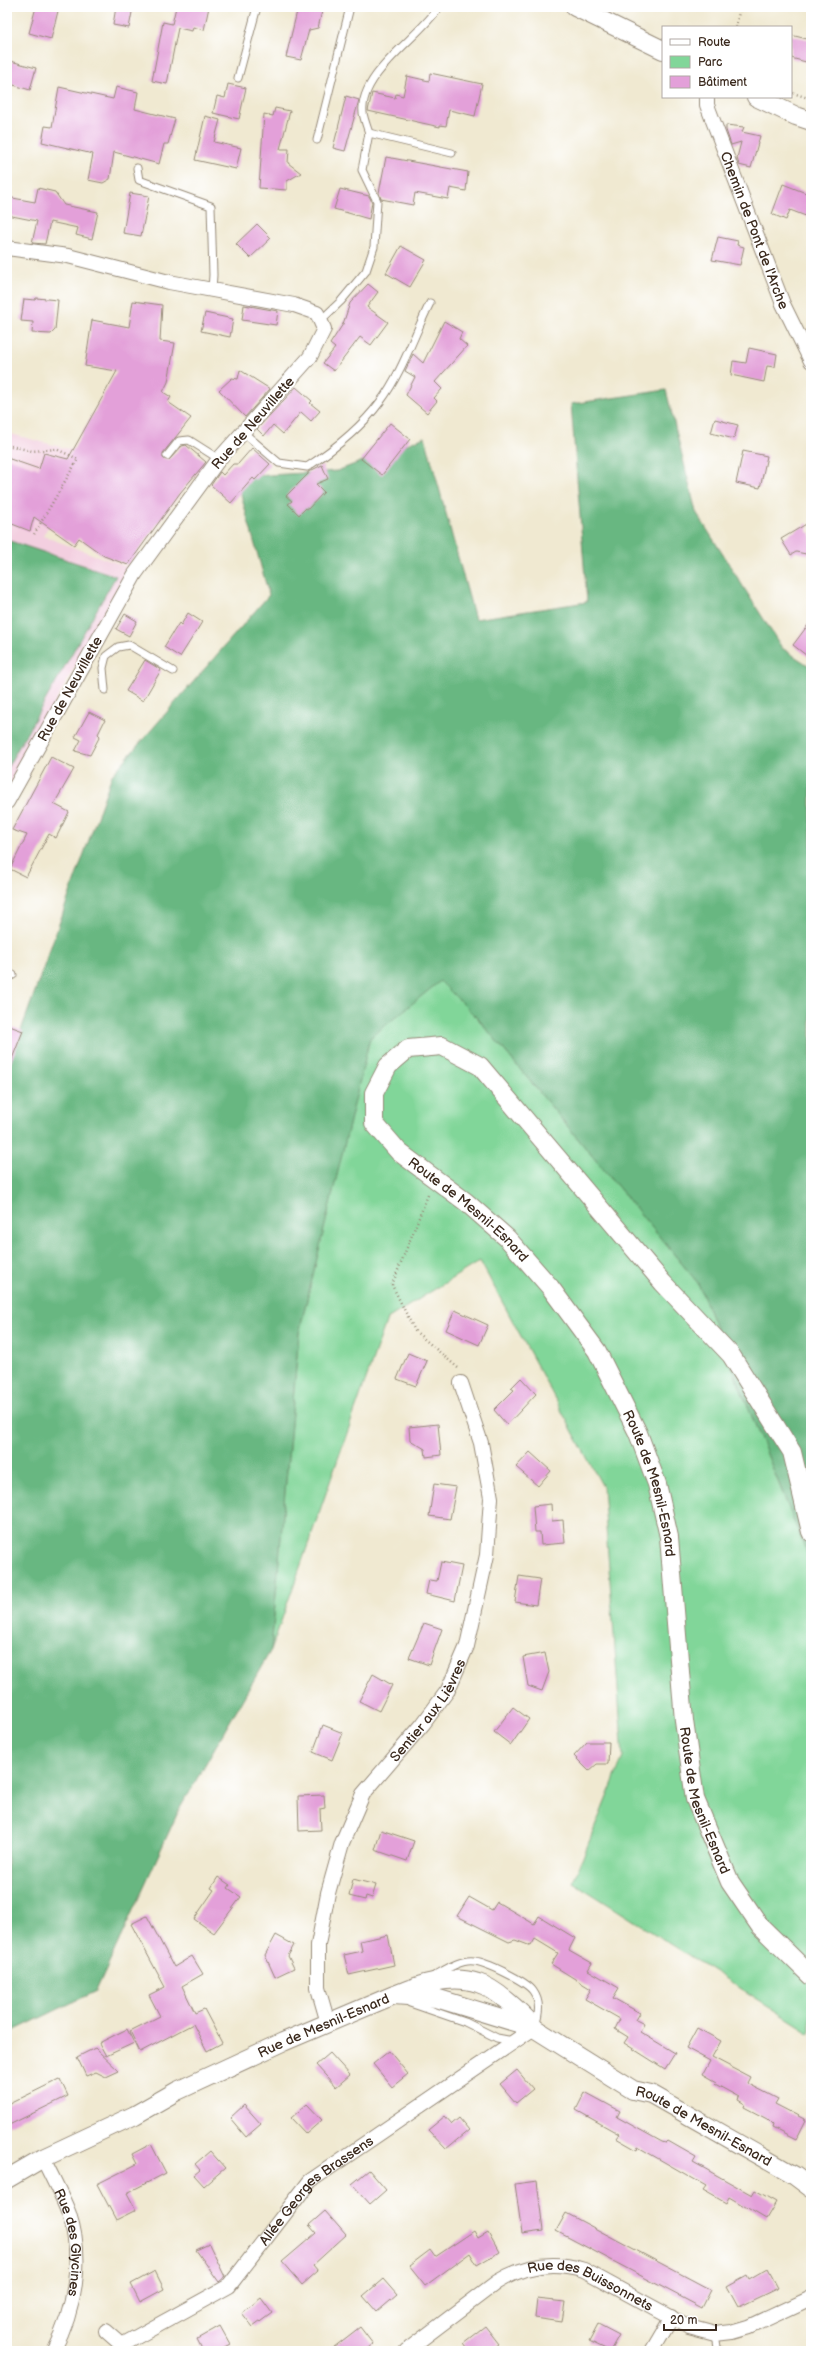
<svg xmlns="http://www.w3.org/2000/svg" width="818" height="2358" viewBox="0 0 818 2358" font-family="'Balsamiq Sans',sans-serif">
<rect width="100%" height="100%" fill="#fff"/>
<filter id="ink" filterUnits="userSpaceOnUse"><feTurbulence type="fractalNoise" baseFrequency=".025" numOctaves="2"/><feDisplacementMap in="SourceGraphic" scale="8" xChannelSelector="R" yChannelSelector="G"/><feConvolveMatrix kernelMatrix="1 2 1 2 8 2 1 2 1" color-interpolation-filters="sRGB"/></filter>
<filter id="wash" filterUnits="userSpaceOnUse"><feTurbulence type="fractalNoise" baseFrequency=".012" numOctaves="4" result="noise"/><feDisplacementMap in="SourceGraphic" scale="16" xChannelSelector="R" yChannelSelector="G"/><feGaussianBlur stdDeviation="0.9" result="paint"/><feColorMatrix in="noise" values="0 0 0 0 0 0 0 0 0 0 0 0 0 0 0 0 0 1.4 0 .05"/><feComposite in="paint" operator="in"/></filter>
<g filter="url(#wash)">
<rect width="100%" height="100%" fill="#f0e9d1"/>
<!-- built -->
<polygon fill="#f3cfe0" points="7,433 88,454 43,536 130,568 7,789"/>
<!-- green -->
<polygon fill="#81d699" stroke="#5e805c" points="440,981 480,1021 698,1283 811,1563 811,2033 573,1882 623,1757 603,1487 480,1261 387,1319 271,1650 299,1333 370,1037"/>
<!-- forest -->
<g fill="#68b781" stroke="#527050">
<polygon points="666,390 696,512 782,648 811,667 811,1563 698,1283 480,1021 440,981 370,1038 299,1333 271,1650 179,1810 96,1991 7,2034 7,1070 112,775 269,595 236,477 337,471 425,437 475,619 587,602 571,404"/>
<polygon points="7,540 116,576 7,768"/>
</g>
<g id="blocks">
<!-- building -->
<g fill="#e3a0d9">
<polygon points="36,7 59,7 51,39 29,33"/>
<polygon points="116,7 133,7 129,28 113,25"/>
<polygon points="176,7 209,7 204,30 193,27 192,31 178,28 167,84 152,81 163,22 172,24"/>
<polygon points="298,7 323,7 318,28 309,30 301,60 286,57"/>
<polygon points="791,35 811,40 806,62 791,58"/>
<polygon points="7,60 36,68 30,90 7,83"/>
<polygon points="430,73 482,84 475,116 449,110 446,126 440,125 440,127 368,111 372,93 395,98 396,94 403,96 407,76 429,81"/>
<polygon points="228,84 246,88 239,119 213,113 217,96 225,98"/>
<polygon points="59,87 113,99 116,87 138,92 135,109 175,119 168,144 164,144 159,164 114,152 110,179 103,183 88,180 93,154 42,142 45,126 52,127"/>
<polygon points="346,96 359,100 345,151 333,148"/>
<polygon points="275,108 290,111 280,149 289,149 288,163 301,173 287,181 287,190 259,188 264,114 273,116"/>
<polygon points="205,116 220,120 214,142 241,148 236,169 195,160"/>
<polygon points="726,125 744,127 742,132 760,136 751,168 739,165 737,158 741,142 731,145 726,130"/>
<polygon points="386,157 468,172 466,191 450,188 448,199 415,193 413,205 381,199 379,193"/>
<polygon points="783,184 811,195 811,218 790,210 786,220 772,214"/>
<polygon points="38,188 55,192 64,205 98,212 92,239 76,235 78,228 50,222 45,244 32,243 37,221 7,215 7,197 35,202"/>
<polygon points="340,189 369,196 372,202 369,219 334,209"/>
<polygon points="130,193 149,196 141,236 123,233"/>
<polygon points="257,224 271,238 250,258 236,244"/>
<polygon points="718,237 738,241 737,245 744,247 740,265 712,260"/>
<polygon points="401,246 426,260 410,287 386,273"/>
<polygon points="368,284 378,292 367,307 388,322 371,345 360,337 334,371 323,363 335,348 330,344 343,324 350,303"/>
<polygon points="36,298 58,300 55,330 51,334 32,333 33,322 21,321 24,299 35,300"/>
<polygon points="133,301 162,305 160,341 175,343 168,382 163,392 171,397 168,402 191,418 163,453 163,458 169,460 182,446 186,445 206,462 180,493 128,565 104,556 79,538 74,545 34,517 30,531 7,522 7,458 39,469 44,453 68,459 117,371 85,366 92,320 129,327"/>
<polygon points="244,305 278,311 276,325 242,320"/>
<polygon points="205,313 233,319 230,337 201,331"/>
<polygon points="444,321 462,332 459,339 467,346 435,382 442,389 434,398 437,401 427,413 406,395 415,377 405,371 413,354 423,363"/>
<polygon points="749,348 777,354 775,367 767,366 764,382 731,375 733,361 746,363"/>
<polygon points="240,370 270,389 245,417 219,390 232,378 238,379"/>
<polygon points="296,387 312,401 310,403 320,411 311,421 301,412 283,434 273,425 264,436 257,429"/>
<polygon points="715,419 738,425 734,439 711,433"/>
<polygon points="390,423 410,439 382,475 361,459"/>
<polygon points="252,448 270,464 255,480 253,478 231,503 211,485 220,472 223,475 233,464 238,464"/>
<polygon points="743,451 767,456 760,488 736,483"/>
<polygon points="322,465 328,479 316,484 324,492 308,509 306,508 299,515 288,504 292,501 286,496 308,474 308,472"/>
<polygon points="808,523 807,532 811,533 811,555 796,552 791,555 781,539"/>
<polygon points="188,613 202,622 180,657 164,647 179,623 181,625"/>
<polygon points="125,614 137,621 129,636 116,629"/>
<polygon points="811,621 811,659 793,645"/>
<polygon points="145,660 161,670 143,701 126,691"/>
<polygon points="89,712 105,720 98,734 100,736 90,755 75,751 81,740 75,737"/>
<polygon points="51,757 74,769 54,804 69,812 56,838 49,834 26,877 10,869 27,835 12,830"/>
<polygon points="7,1025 23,1031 8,1069 7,1068"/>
<polygon points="455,1310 488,1325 479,1345 446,1330"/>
<polygon points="408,1353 427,1361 416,1386 397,1379"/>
<polygon points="521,1378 536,1394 507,1425 494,1410 514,1390 511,1388"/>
<polygon points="438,1424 441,1455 426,1457 425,1449 410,1440 409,1427"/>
<polygon points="530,1452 551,1471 538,1486 516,1467"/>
<polygon points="434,1484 456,1487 450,1519 429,1516"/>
<polygon points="551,1504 552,1521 563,1520 565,1543 541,1545 540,1532 535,1532 533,1506"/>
<polygon points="441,1562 462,1566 455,1601 426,1594 429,1580 437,1581"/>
<polygon points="519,1576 540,1579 536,1605 515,1602"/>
<polygon points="424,1623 442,1629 429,1665 409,1658"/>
<polygon points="545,1653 549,1672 542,1691 528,1686 523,1657"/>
<polygon points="373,1674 392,1685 379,1711 359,1701"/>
<polygon points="513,1707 529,1719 511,1745 494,1732"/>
<polygon points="323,1725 343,1733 332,1760 313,1752"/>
<polygon points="587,1742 609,1742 608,1764 597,1764 589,1771 574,1756"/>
<polygon points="324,1795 325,1808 320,1809 321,1830 299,1831 298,1796"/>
<polygon points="381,1830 414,1841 407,1861 375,1850"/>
<polygon points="218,1877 230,1885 228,1888 241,1897 214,1933 194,1919 214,1890 211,1888"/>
<polygon points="353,1879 376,1885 372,1898 366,1896 365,1900 349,1896"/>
<polygon points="469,1897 492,1910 497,1902 534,1924 539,1916 575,1938 569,1950 592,1963 588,1970 619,1988 613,1998 640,2013 636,2020 644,2024 640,2032 675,2053 665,2069 624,2043 628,2037 615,2029 620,2019 585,1999 591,1989 551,1964 558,1953 535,1939 531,1946 515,1940 509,1942 457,1916"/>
<polygon points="147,1916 174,1967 192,1956 203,1974 182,1986 195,2013 204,2009 222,2043 207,2051 193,2024 140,2052 130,2031 160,2016 149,1995 165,1987 131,1924"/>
<polygon points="276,1935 294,1945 288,1956 294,1968 275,1977 265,1955"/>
<polygon points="388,1935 394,1965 349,1975 344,1955 362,1951 360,1941"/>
<polygon points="697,2028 721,2041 712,2057 750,2077 747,2083 778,2099 775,2104 806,2120 796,2140 772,2128 773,2125 767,2119 744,2107 745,2104 738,2100 739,2097 715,2084 717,2082 703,2074 710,2061 686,2048"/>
<polygon points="127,2029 134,2043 106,2056 99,2043"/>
<polygon points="95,2048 119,2071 106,2077 96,2072 86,2076 77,2057"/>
<polygon points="389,2051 408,2074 392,2087 373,2064"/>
<polygon points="330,2053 350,2075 336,2087 316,2065"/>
<polygon points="517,2070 533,2089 516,2103 500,2084"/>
<polygon points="60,2079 68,2096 7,2126 7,2105"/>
<polygon points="585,2092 620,2111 617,2117 662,2142 666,2143 668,2141 696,2157 693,2162 752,2195 755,2190 776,2202 766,2219 729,2197 726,2203 703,2190 706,2186 638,2147 637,2150 616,2138 619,2134 576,2110"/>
<polygon points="307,2104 322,2120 306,2134 291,2118"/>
<polygon points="244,2105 261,2124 246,2137 230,2118"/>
<polygon points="445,2116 452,2124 459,2118 469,2130 446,2149 428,2130"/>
<polygon points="151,2144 166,2173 127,2193 136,2210 116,2220 97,2184 137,2164 132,2154"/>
<polygon points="210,2151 225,2168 204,2186 194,2175 200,2170 195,2164"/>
<polygon points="369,2170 386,2190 370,2204 352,2184"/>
<polygon points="537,2181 543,2231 522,2234 515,2184"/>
<polygon points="325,2211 346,2235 313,2265 318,2271 302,2285 282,2262 316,2233 309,2225"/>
<polygon points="566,2213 711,2290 702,2308 556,2231"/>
<polygon points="474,2231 478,2238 488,2232 499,2252 477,2265 470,2253 425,2286 409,2266 430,2250 435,2257"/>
<polygon points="209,2244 225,2277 219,2282 196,2250"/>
<polygon points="768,2269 778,2288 738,2307 727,2287 747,2276 749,2280"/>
<polygon points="155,2271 164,2289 140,2302 131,2284"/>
<polygon points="383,2279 397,2295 377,2312 363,2296"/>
<polygon points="261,2298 272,2313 253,2327 242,2313"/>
<polygon points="537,2299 565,2302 562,2322 535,2318"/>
<polygon points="598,2324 619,2335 610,2351 589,2341"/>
<polygon points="220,2326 230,2344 217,2351 203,2351 197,2339"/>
<polygon points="485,2326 499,2344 490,2351 469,2351 463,2343"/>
<polygon points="360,2327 373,2344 364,2351 329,2351"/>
</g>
</g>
</g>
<g filter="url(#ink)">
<use href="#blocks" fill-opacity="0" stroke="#968a78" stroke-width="1"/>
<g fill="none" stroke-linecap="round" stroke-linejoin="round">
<!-- service casing -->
<g stroke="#968a78" stroke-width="9">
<g id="service">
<polyline points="238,78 257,7"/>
<path d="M369 133C367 127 364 119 363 113 359 73 419 38 439 7"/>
<polyline points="317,140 350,7"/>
<polyline points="137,168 139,180 211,206 213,275 212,290"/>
<polyline points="320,321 341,301 366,271 374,247 377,201 362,170 369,133 452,153"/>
<path d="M244 433 279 463 307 467C333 450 361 428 380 402 402 373 414 335 430 303"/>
<polyline points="167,456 179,441 189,440 219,459"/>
<polyline points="105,690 103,668 106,656 118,647 129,645 173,671"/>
<polyline points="7,978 13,975"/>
<path d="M434 1976C445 1970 461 1959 474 1961 486 1962 526 1981 533 1991 541 2002 539 2014 535 2026"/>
<polyline points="410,2003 465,2022 497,2038 513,2041"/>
<polyline points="715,2334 717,2347 720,2351"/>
</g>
</g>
<!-- minor casing -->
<g stroke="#968a78" stroke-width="16">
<g id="minor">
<path id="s1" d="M707 97V105L783 304 811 361"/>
<polyline points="7,248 68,256 169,282 294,305 317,313 324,329 310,357 219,459 135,574 7,802"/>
<path id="s2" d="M328 2023 318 1988V1945L328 1893 342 1843 363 1794 423 1724 448 1690 467 1646 487 1555 491 1498 481 1443 461 1383"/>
<path id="s3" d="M43 2158C51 2176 62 2195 69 2214 84 2258 75 2311 53 2351"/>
<path id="s4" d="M106 2331 122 2345 229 2286 310 2181 534 2028"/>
<path id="s5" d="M406 2351 497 2282C525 2265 553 2260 584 2270L689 2327 715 2334 732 2332 749 2327 811 2298"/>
<polyline points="652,2351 672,2317"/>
</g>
</g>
<!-- tertiary casing -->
<g stroke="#968a78" stroke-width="20">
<g id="tertiary">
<polyline points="575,7 663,50"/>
<polyline points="756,97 796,116 811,121"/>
<path id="s6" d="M811 1532 792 1452 731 1355 663 1283 480 1066 442 1046 408 1049 388 1066 374 1093V1123L399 1152 466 1202 507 1238 550 1287 597 1351 638 1433 657 1484 669 1537 684 1721 695 1799 730 1882 760 1926 811 1976"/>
<path d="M397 1994C421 1984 451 1974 478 1983 495 1988 521 2012 533 2026"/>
<path id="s7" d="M7 2179 43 2158 135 2115 177 2091 283 2042 394 1995 436 1998 534 2028 633 2090 651 2094 795 2176 811 2188"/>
</g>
</g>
<!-- path -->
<g stroke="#968a78" stroke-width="2.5" stroke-dasharray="1 3" stroke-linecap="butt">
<polyline points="736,27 740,7"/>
<polyline points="793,93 811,99"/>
<polyline points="7,445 32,451 56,449 78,459 33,536"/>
<polyline points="428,1195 392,1285 415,1331 458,1368"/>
</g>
<!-- service -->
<use href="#service" stroke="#fff" stroke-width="7"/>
<!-- minor -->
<use href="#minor" stroke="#fff" stroke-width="14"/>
<!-- tertiary -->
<use href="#tertiary" stroke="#fff" stroke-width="18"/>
</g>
</g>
<g text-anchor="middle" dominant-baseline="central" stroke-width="4" stroke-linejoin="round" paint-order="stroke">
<!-- street labels -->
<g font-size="14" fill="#3b2a1e" stroke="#fff">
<text stroke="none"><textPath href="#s1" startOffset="142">Chemin de Pont de l'Arche</textPath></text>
<text transform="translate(253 423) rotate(-49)">Rue de Neuvillette</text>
<text transform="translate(70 689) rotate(-61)">Rue de Neuvillette</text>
<text stroke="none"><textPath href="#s6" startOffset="872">Route de Mesnil-Esnard</textPath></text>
<text stroke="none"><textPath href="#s6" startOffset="1208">Route de Mesnil-Esnard</textPath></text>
<text stroke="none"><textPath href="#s2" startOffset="344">Sentier aux Lièvres</textPath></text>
<text stroke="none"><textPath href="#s6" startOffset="1532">Route de Mesnil-Esnard</textPath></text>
<text stroke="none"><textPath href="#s7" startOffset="352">Rue de Mesnil-Esnard</textPath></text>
<text stroke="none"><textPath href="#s7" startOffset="770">Route de Mesnil-Esnard</textPath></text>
<text stroke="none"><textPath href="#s4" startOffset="274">Allée Georges Brassens</textPath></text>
<text stroke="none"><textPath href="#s3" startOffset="90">Rue des Glycines</textPath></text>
<text stroke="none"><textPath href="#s5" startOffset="215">Rue des Buissonnets</textPath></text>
</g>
</g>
<!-- margin -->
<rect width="818" height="2358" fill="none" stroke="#fff" stroke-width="24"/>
<!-- legend -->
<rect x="662" y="26" width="130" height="72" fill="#ffffff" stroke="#b1aaa5"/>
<rect x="670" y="39" width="20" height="6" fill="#ffffff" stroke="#b1aaa5"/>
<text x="698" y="46" font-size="12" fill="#3b2a1e">Route</text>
<rect x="670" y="56" width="20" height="12" fill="#81d699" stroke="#b1aaa5"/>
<text x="698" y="66" font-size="12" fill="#3b2a1e">Parc</text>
<rect x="670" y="76" width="20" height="12" fill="#e3a0d9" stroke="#b1aaa5"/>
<text x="698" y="86" font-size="12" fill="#3b2a1e">Bâtiment</text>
<!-- scale -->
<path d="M664 2324v6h52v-6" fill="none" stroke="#3b2a1e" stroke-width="2"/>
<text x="670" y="2324" font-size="12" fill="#3b2a1e" stroke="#ffffff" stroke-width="3" paint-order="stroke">20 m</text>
</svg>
